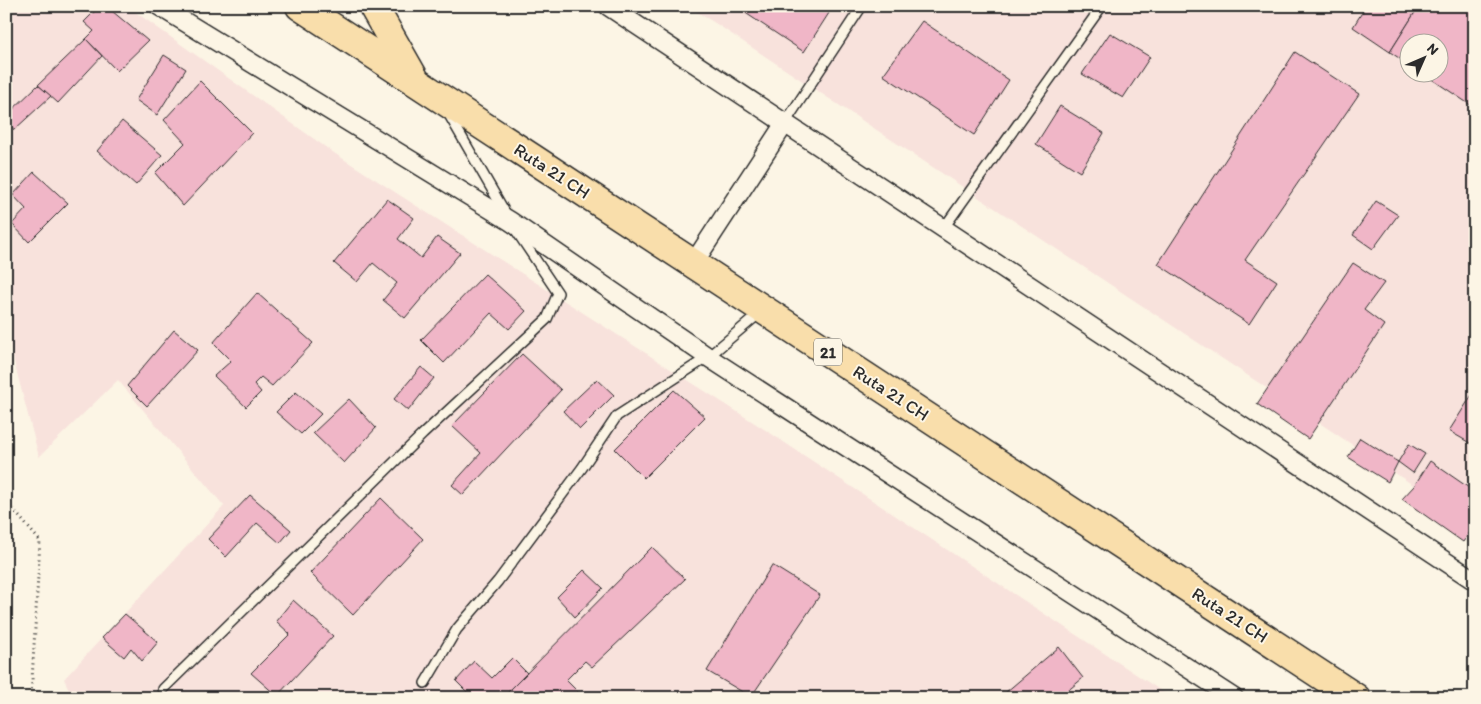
<svg xmlns="http://www.w3.org/2000/svg" width="1481" height="704" viewBox="0 0 1481 704" font-family="Itim,sans-serif">
<rect width="100%" height="100%" fill="#fcf5e5"/>
<filter id="ink" filterUnits="userSpaceOnUse"><feTurbulence type="fractalNoise" baseFrequency=".02" numOctaves="2"/><feDisplacementMap in="SourceGraphic" scale="10" xChannelSelector="R" yChannelSelector="G"/><feConvolveMatrix kernelMatrix="1 2 1 2 8 2 1 2 1" color-interpolation-filters="sRGB"/></filter>
<g filter="url(#ink)">
<!-- built -->
<g fill="#f8e2dc" fill-rule="evenodd">
<polygon points="6,6 127,6 331,151 767,431 1172,698 73,698 64,679 224,506 118,380 39,457 6,331"/>
<path d="M687 6H1475V526L715 23ZM1408 42H1438V72H1408Z"/>
</g>
<!-- building -->
<g fill="#f0b6c7" stroke="#2b2b2b">
<polygon points="100,6 106,6 148,41 117,71 86,39 94,31 84,22"/>
<polygon points="735,6 819,6 829,13 804,52"/>
<polygon points="1366,6 1419,6 1390,52 1353,27"/>
<polygon points="1419,6 1475,6 1475,108 1421,72 1438,72 1438,42 1408,42 1408,64 1390,52"/>
<polygon points="922,21 1009,80 974,135 883,75"/>
<polygon points="1110,33 1150,57 1123,98 1082,74"/>
<polygon points="86,39 102,56 58,103 38,85"/>
<polygon points="1295,52 1359,94 1245,260 1277,281 1249,324 1158,264"/>
<polygon points="164,55 186,69 157,115 136,100"/>
<polygon points="200,81 252,133 183,206 155,173 185,143 164,120"/>
<polygon points="38,85 51,96 14,130 6,119 6,116"/>
<polygon points="1060,106 1104,133 1080,172 1036,144"/>
<polygon points="122,121 162,155 136,185 97,151"/>
<polygon points="34,172 68,203 29,242 12,224 26,209 13,195"/>
<polygon points="387,199 414,218 398,239 421,258 437,237 460,253 405,318 383,300 397,283 373,263 357,282 334,263"/>
<polygon points="1376,201 1398,215 1373,249 1353,235"/>
<polygon points="1353,263 1384,283 1364,310 1384,325 1308,439 1257,404"/>
<polygon points="485,274 526,311 509,329 491,313 444,363 421,340"/>
<polygon points="257,293 313,343 272,386 261,377 254,384 261,392 246,407 214,376 231,361 213,343"/>
<polygon points="174,330 198,350 147,406 127,386"/>
<polygon points="522,354 561,390 463,495 452,485 481,453 452,426"/>
<polygon points="421,367 434,378 408,411 394,399"/>
<polygon points="597,379 614,395 580,429 563,411"/>
<polygon points="674,390 705,417 644,478 615,449"/>
<polygon points="1475,390 1475,446 1449,431"/>
<polygon points="296,392 321,414 301,434 276,412"/>
<polygon points="349,399 376,428 344,463 313,433"/>
<polygon points="1360,438 1398,462 1388,482 1348,457"/>
<polygon points="1409,444 1425,454 1413,473 1398,462"/>
<polygon points="1430,461 1475,492 1475,525 1463,542 1402,499 1414,486"/>
<polygon points="250,495 291,530 280,543 257,523 226,557 208,539"/>
<polygon points="381,498 423,539 353,615 310,573"/>
<polygon points="652,547 685,579 592,667 585,661 566,680 584,698 502,698"/>
<polygon points="772,565 820,595 751,697 707,671"/>
<polygon points="584,570 603,588 575,617 557,597"/>
<polygon points="293,600 333,636 277,696 251,673 290,634 276,621"/>
<polygon points="125,614 158,642 142,661 131,648 124,657 102,638"/>
<polygon points="1059,647 1083,678 1059,698 999,698"/>
<polygon points="512,658 527,673 502,698 473,698 456,681 474,661 492,678"/>
</g>
<g fill="none" stroke-linecap="round" stroke-linejoin="round">
<!-- lane casing -->
<g stroke="#2b2b2b" stroke-width="12">
<g id="lane">
<polyline points="448,113 506,214"/>
<polyline points="785,123 862,6"/>
<polyline points="943,229 1102,6"/>
<polyline points="425,683 457,629 498,581 582,468 617,416 708,357 761,312"/>
<polyline points="163,689 423,434 547,319 558,293 517,232"/>
</g>
</g>
<!-- street casing -->
<g stroke="#2b2b2b" stroke-width="21">
<g id="street">
<polyline points="159,6 510,221 708,357 1234,698"/>
<polyline points="608,6 1475,581"/>
<polyline points="693,264 785,123"/>
</g>
</g>
<!-- highway casing -->
<g stroke="#2b2b2b" stroke-width="31">
<g id="highway">
<polyline points="300,6 1356,698"/>
<polyline points="373,6 414,78"/>
</g>
</g>
<!-- path -->
<polyline stroke="#2b2b2b" stroke-width="3" stroke-dasharray="1 4" stroke-linecap="butt" points="6,501 40,541 31,698"/>
<!-- lane -->
<use href="#lane" stroke="#fcf5e5" stroke-width="9"/>
<!-- street -->
<use href="#street" stroke="#fcf5e5" stroke-width="18"/>
<!-- highway -->
<use href="#highway" stroke="#f9deab" stroke-width="28"/>
</g>
</g>
<g text-anchor="middle" dominant-baseline="central" stroke-width="4" stroke-linejoin="round" paint-order="stroke">
<!-- shield labels -->
<rect fill="#fcf5e5" stroke="#6a6863" stroke-width="1" x="814" y="338.5" width="28" height="27" rx="4"/>
<g font-size="16" font-weight="bold" fill="#2b2b2b">
<text x="828" y="352">21</text>
</g>
<!-- street labels -->
<g font-size="18" fill="#2b2b2b" stroke="#fcf5e5">
<text transform="translate(552 171) rotate(33)">Ruta 21 CH</text>
<text transform="translate(891 393) rotate(33)">Ruta 21 CH</text>
<text transform="translate(1230 615) rotate(33)">Ruta 21 CH</text>
</g>
</g>
<!-- margin -->
<rect width="1481" height="704" fill="none" stroke="#fcf5e5" stroke-width="25"/>
<rect x="12" y="12" width="1456" height="679" fill="none" stroke="#2b2b2b" stroke-width="2" filter="url(#ink)"/>
<!-- north arrow -->
<g transform="translate(1424 58) rotate(45)"><circle r="24" fill="#fcf5e5" stroke="#a8a49b"/>
<path d="M0-4L9 19L0 12L-9 19Z" fill="#2b2b2b"/>
<text y="-8" font-size="14" font-weight="bold" text-anchor="middle" fill="#2b2b2b">N</text>
</g>
</svg>
